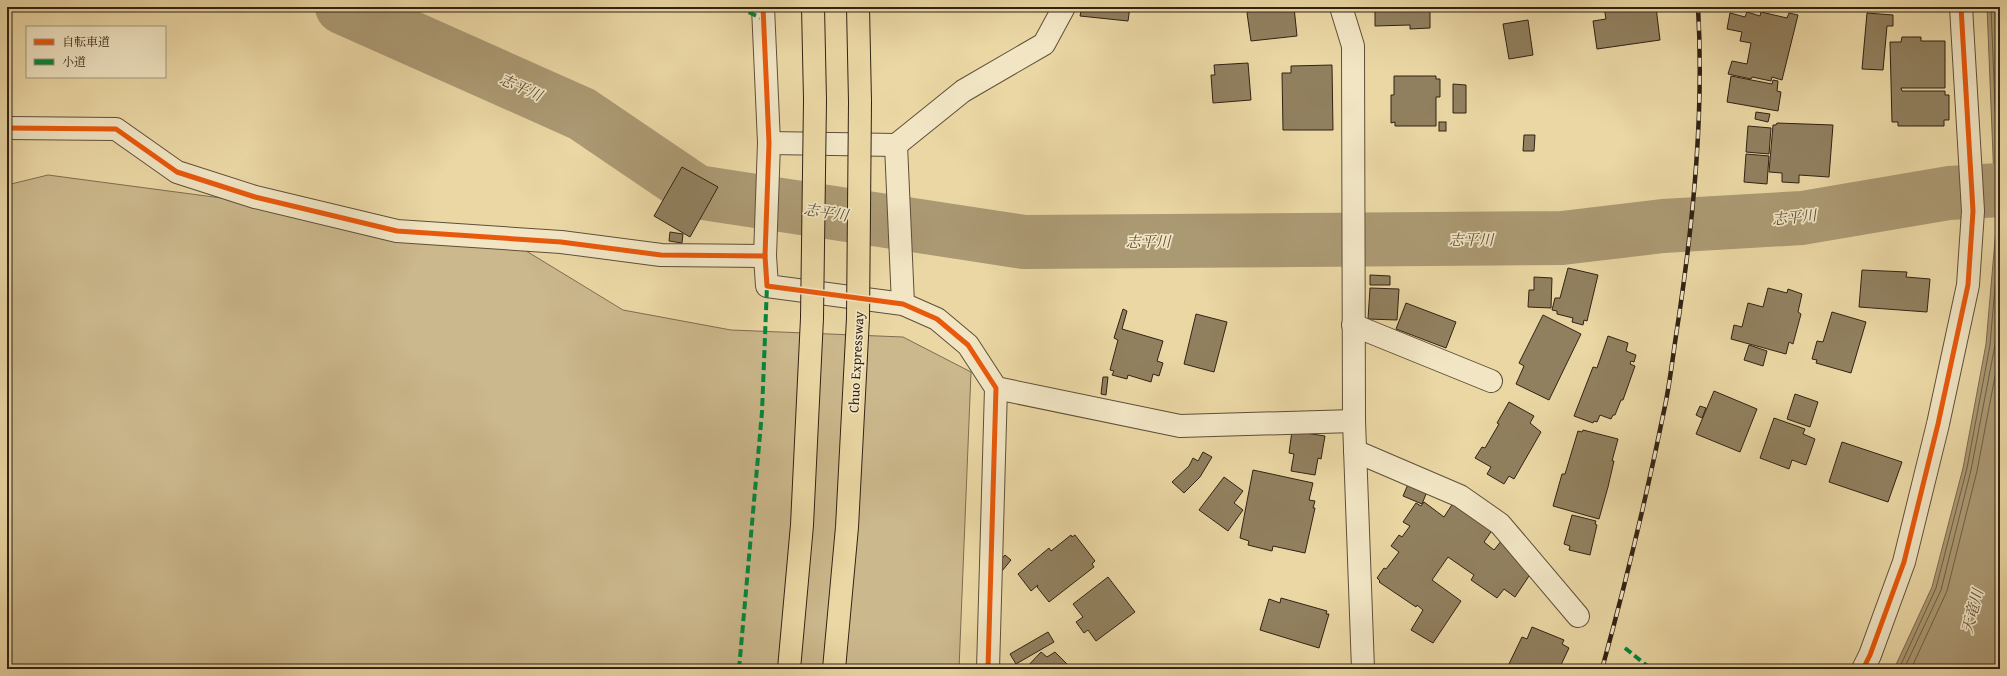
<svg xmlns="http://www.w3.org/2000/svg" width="2007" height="676" viewBox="0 0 2007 676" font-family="'Gentium Book Plus','Noto Serif JP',serif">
<rect width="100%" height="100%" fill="#ead7a4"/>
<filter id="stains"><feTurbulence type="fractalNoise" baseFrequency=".005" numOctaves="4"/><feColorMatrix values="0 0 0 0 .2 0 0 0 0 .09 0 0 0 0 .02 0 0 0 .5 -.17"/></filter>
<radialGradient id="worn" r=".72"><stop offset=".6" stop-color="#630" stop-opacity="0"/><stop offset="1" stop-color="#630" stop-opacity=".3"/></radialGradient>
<!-- green -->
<polygon fill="#cbb88c" stroke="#7e6d50" points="48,175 500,235 623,310 731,330 903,337 971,372 959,669 7,669 7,185"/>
<!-- water -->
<polygon fill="#ab9973" stroke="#7a694d" points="1987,7 2000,7 2000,669 1894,669 1932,587 1963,468 1986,344 1996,229"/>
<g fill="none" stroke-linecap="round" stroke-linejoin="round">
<!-- shore -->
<g stroke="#6e5e44" stroke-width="1">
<polyline points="1996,7 2000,109"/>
<polyline points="1899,669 1936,588 1967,468 1990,345 2000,229 1991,7"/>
<polyline points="1904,669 1941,590 1971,470 1995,345 2000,286"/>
<polyline points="1911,669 1947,591 1977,471 2000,350"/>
</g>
<!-- river -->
<polyline stroke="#ab9973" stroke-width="54" points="342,7 582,114 697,192 1024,242 1562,238 1663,226 1802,218 1949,193 2000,190"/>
</g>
<!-- building -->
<g fill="#91805f" stroke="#312214">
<polygon points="1082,7 1130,7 1128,21 1080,16"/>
<polygon points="1255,7 1294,7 1297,36 1251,41 1247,13"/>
<polygon points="1375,7 1430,7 1430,28 1410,29 1410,25 1375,26"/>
<polygon points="1604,7 1656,7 1660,40 1597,49 1593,21 1606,19"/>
<polygon points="1747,12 1760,16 1761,12 1787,18 1789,13 1798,15 1782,80 1772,77 1771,81 1752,77 1751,79 1728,74 1732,61 1747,64 1751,43 1740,41 1742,32 1727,29 1730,13 1745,17"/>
<polygon points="1867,13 1893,15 1893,26 1887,26 1883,70 1862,69"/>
<polygon points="1528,20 1533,55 1509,59 1503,24"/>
<polygon points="1902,37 1921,37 1921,41 1945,41 1945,88 1901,88 1902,91 1945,91 1945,95 1949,95 1949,120 1944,120 1944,126 1898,126 1898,122 1892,122 1890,42 1901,42"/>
<polygon points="1248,63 1251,100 1213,103 1211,75 1215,75 1214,65"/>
<polygon points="1332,65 1333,130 1283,130 1282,73 1291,73 1291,66"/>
<polygon points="1394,76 1436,76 1436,79 1440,79 1440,97 1436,97 1436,126 1395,126 1395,122 1391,123 1391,95 1394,95"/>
<polygon points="1731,76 1772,84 1773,80 1778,81 1777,91 1781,92 1778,111 1727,102"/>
<polygon points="1453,84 1466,85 1466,113 1453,113"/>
<polygon points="1756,112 1770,114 1768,122 1755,119"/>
<rect x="1439" y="122" width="7" height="9"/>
<polygon points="1777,123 1833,125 1829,177 1799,175 1799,183 1782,182 1782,173 1769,172 1773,125 1776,125"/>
<polygon points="1748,126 1771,128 1769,154 1746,152"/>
<polygon points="1524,135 1535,135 1534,151 1523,151"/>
<polygon points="1746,154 1769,156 1767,184 1744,182"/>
<polygon points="682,167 718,187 690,237 654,216"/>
<polygon points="670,232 683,234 682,243 669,241"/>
<polygon points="1568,268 1598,275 1587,321 1584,320 1583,325 1572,322 1573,318 1557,314 1557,311 1552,310 1555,298 1560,298"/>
<polygon points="1862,270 1907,272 1906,277 1930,279 1927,312 1859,307"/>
<polygon points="1370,275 1390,276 1390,285 1370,285"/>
<polygon points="1534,277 1552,278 1551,308 1528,307 1529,290 1534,290"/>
<polygon points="1370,288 1399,289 1397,320 1368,319"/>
<polygon points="1768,288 1787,293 1788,289 1802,294 1798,312 1801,314 1793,344 1789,342 1786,354 1731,339 1734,325 1742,327 1748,303 1763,307"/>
<polygon points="1406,303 1456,322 1446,348 1396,329"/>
<polygon points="1123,309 1127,311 1122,329 1163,341 1157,361 1163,363 1159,376 1153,374 1151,382 1128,375 1127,379 1112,375 1114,371 1110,370 1118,340 1114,338"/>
<polygon points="1832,312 1866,322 1851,373 1816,363 1817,360 1812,359 1817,341 1823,342"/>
<polygon points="1196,314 1227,322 1214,372 1184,364"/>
<polygon points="1543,315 1581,334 1549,400 1516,384 1524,366 1519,363"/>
<polygon points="1608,336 1628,343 1626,351 1636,355 1634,362 1631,361 1630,364 1635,366 1623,400 1621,400 1615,415 1613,415 1611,419 1600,415 1597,422 1594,421 1593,423 1574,416 1593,367 1597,368"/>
<polygon points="1749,345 1767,351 1763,366 1744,360"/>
<polygon points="1103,377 1108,377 1106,395 1101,394"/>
<polygon points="1714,391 1757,409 1740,452 1696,434"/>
<polygon points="1795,394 1818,402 1810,427 1787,419"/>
<polygon points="1509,402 1534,416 1530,423 1541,432 1514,479 1509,476 1504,484 1487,474 1491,467 1475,458 1482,447 1485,448 1499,424 1497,423"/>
<polygon points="1700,406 1706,408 1702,418 1696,415"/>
<polygon points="1774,418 1805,429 1803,434 1815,439 1806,465 1792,460 1789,469 1760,458"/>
<polygon points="1583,430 1618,439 1612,461 1614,461 1608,487 1599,519 1553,506 1562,474 1565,474 1578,431 1582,432"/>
<polygon points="1292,431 1325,436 1321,459 1318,458 1315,475 1291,471 1294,454 1289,453"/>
<polygon points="1842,442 1902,462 1888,502 1829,482"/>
<polygon points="1203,452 1212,457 1200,477 1184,493 1172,482 1189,466 1193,458 1198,461"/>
<polygon points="1253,470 1313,483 1309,500 1315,501 1313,508 1315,508 1305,553 1273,546 1272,551 1248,545 1249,541 1240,538"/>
<polygon points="1224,477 1243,491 1234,503 1243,510 1228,531 1199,510"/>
<polygon points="1409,482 1428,489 1422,504 1403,496"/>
<polygon points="1457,497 1495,526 1484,542 1494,550 1506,535 1533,570 1515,597 1504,589 1497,598 1471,580 1474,575 1448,557 1432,580 1461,601 1433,643 1411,630 1423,610 1417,605 1416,607 1379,582 1380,581 1377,578 1384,568 1386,569 1399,552 1391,546 1399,535 1402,537 1410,526 1403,522 1416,503 1421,506 1424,502 1444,517"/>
<polygon points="1572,515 1596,521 1595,524 1597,525 1590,555 1569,550 1570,546 1564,544"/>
<polygon points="1071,535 1072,537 1075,535 1095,561 1092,564 1094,567 1049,602 1037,587 1038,585 1031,591 1018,574 1049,548 1051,551"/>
<polygon points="1005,555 1011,560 1002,571 996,566"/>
<polygon points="1108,577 1135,612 1096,641 1088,630 1084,633 1076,622 1083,617 1073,604"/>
<polygon points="1281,598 1327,611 1326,614 1329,614 1319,648 1260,630 1269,599 1280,603"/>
<polygon points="1532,627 1564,640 1562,644 1569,648 1559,669 1550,666 1549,669 1513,669 1508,666 1522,637 1527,639"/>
<polygon points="1048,632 1054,642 1016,664 1010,654"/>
<polygon points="1041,652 1047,657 1055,652 1072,669 1025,669"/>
</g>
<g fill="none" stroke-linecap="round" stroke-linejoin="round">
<!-- street casing -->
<g stroke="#5f4f38" stroke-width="24">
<g id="street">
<polyline points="763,7 769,143 765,256 767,286 903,304 937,319 968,345 996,388 988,669"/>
<polyline points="1341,7 1353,46 1354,421 1363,669"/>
<polyline points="7,128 116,129 177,172 255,197 397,231 561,242 661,255 765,256"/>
<polyline points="769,143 896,145 963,91 1044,44 1064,7"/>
<polyline points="896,145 903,304"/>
<polyline points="1353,325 1491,381"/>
<polyline points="996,388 1180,426 1354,421"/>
<polyline points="1355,451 1460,496 1500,524 1578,616"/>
<polyline points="1863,669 1870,655 1904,562 1938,424 1968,285 1973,211 1961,7"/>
</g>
</g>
<!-- highway casing -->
<g stroke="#312214" stroke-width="24">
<g id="highway">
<polyline points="813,7 815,100"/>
<polyline points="858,7 860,102"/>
<polyline points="789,669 802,525 812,318"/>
<polyline points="834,669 847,527 858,318"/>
</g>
</g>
<!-- street -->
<use href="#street" stroke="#f1e5c4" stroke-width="22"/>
<!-- highway -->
<use href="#highway" stroke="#ead7a4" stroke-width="22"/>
<!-- rail casing -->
<g stroke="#312214" stroke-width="4.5">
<path id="rail" d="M1602 669C1626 582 1647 495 1665 406 1671 377 1674 346 1679 316 1694 214 1704 110 1698 7"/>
</g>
<!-- rail -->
<use href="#rail" stroke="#f1e5c4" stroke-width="3" stroke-dasharray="9" stroke-linecap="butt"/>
<!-- highway-bridge casing -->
<g stroke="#312214" stroke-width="24" stroke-linecap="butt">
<g id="highway-bridge">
<polyline points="812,318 815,100"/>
<polyline points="858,318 860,102"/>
</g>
</g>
<!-- highway-bridge -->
<use href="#highway-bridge" stroke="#ead7a4" stroke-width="22"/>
<!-- quiet -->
<g stroke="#00873e" stroke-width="4" stroke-dasharray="8 4" stroke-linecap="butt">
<polyline points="738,7 763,19"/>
<polyline points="1625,648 1651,669"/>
<polyline points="739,669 762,412 767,286"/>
</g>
<!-- cycleway casing -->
<g stroke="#f1e5c4" stroke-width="8">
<g id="cycleway">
<polyline points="763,7 769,143 765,256 767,286 903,304 937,319 968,345 996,388 988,669"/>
<polyline points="7,128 116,129 177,172 255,197 397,231 561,242 661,255 765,256"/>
<polyline points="1863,669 1870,655 1904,562 1938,424 1968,285 1973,211 1961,7"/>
</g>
</g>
<!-- cycleway -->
<use href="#cycleway" stroke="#e8590c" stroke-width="5"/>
</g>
<g text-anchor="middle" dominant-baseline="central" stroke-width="3.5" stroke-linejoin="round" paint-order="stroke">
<!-- street labels -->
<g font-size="14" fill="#312214" stroke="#f1e5c4">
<text transform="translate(856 362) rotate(-87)">Chuo Expressway</text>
</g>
<!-- water labels -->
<g font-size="15" font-style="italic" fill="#5c4c35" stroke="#f1e5c4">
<text transform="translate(521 87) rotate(24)">志平川</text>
<text transform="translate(826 212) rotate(9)">志平川</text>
<text transform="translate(1794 217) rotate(-6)">志平川</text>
<text x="1471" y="239">志平川</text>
<text x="1148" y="241">志平川</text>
<text transform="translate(1972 611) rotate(-75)">天竜川</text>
</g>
</g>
<!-- margin -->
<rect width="2007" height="676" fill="none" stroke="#ead7a4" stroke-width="24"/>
<rect x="8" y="8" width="1991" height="660" fill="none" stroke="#312214" stroke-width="2"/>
<rect x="12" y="12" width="1983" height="652" fill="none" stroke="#312214"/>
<!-- legend -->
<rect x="26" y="26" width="140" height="52" fill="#f1e5c4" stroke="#a4977e"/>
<rect x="34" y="39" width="20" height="6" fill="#e8590c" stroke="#a4977e"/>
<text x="62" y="46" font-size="12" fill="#312214">自転車道</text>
<rect x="34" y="59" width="20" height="6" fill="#00873e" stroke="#a4977e"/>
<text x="62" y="66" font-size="12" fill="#312214">小道</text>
<rect width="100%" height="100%" filter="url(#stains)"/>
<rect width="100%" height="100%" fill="url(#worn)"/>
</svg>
